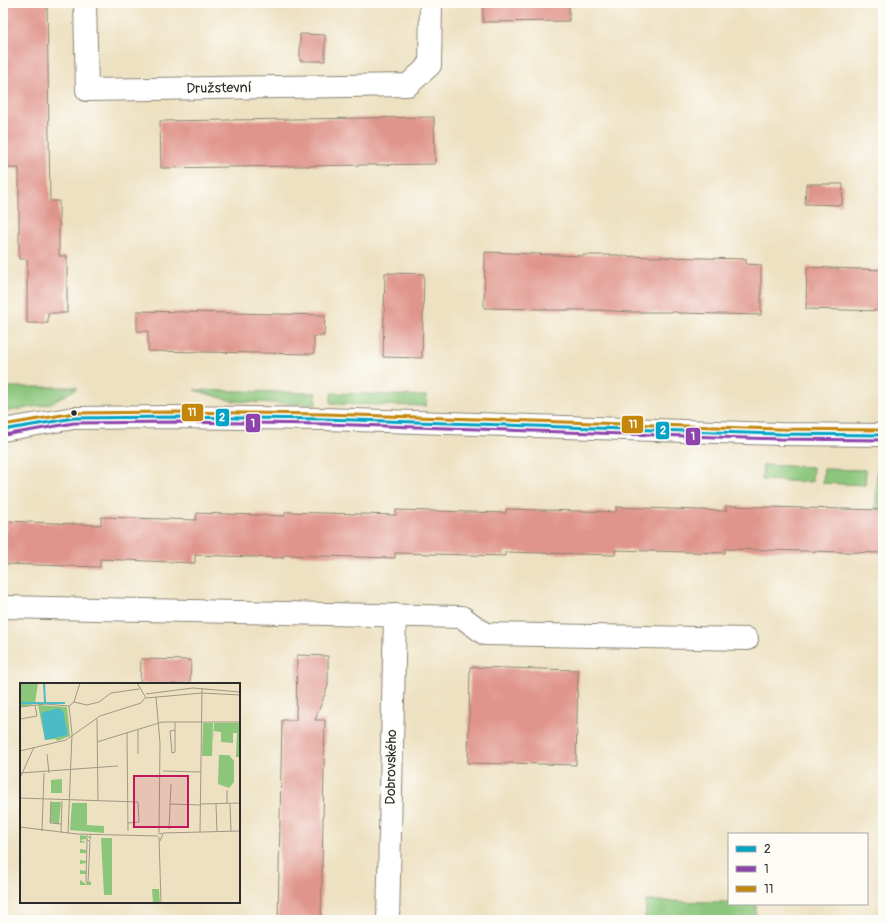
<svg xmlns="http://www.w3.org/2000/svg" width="886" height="923" viewBox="0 0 886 923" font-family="Pangolin,sans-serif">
<rect width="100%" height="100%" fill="#fdfcf7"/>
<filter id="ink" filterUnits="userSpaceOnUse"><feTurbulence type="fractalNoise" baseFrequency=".025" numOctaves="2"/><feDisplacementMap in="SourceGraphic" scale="8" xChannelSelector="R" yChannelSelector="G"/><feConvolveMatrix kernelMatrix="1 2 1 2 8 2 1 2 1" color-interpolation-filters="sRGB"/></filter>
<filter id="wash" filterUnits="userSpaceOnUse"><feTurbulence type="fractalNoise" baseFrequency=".012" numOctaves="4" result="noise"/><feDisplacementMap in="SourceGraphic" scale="16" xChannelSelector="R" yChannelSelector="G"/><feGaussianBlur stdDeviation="0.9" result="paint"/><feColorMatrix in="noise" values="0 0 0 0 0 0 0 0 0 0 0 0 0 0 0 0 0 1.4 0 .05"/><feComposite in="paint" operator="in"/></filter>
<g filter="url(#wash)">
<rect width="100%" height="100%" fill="#ede1c1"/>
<!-- green -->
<g fill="#8cc67b" stroke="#5c7853">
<polygon points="3,387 76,387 76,389 50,404 3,412"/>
<polygon points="194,390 316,393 316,405 233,401"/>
<polygon points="331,393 427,396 426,406 331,404"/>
<polygon points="763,465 813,467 812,482 762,480"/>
<polygon points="824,469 866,470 865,485 823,483"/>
<polygon points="877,469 883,469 883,509 876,509"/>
<polygon points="646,901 729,902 729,904 756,904 756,920 645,920"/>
</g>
<g id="blocks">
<!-- building -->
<g fill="#e0958c">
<polygon points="3,3 47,3 50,201 59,201 59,256 67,256 67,313 48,313 48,323 27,323 27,259 19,259 19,168 3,168"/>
<polygon points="483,3 569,3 569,21 483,22"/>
<polygon points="300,34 325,35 325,61 300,61"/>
<polygon points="434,117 435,164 161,168 160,121"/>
<polygon points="806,184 843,184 842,205 805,204"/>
<polygon points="485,252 583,256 583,255 619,255 619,256 746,259 746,264 761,265 761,315 678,313 677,312 629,312 598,310 546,310 546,309 484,308"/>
<polygon points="807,267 883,270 883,311 806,309"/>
<polygon points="385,273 424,274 422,358 383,357"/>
<polygon points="137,311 325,315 324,336 314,336 314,354 148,351 148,331 137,331"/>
<polygon points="726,506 883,510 883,553 725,549 725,553 615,550 615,555 505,552 505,556 395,553 395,558 284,555 284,558 195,555 195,563 100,559 100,567 5,564 6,521 101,525 101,517 196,520 197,513 285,516 285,512 396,515 396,510 506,513 506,509 616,512 616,507 726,511"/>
<polygon points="297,655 328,656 328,686 315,720 325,720 321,920 278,920 282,720 296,720"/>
<polygon points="141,659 191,660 190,684 140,684"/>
<polygon points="470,667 578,670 576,765 508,763 508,764 468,763"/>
</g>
</g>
</g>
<g filter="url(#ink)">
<use href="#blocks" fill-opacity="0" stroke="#8c8676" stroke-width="1"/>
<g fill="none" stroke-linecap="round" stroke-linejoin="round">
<!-- minor casing -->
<g stroke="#8c8676" stroke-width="24">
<g id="minor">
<polyline points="85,3 87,90 408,85 430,65 431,3"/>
<polyline points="3,607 462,617 485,634 747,639"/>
<polyline points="388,920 395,615"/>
</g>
</g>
<!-- major casing -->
<g stroke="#8c8676" stroke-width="24">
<polyline id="major" points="3,430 74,418 174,417 324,419 780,434 883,435"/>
</g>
<!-- minor -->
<use href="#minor" stroke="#fff" stroke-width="22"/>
<!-- major -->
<use href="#major" stroke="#fff" stroke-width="22"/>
<!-- bus-1 casing -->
<g stroke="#fdfcf7" stroke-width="6">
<polyline id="bus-1" points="3,430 74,418 174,417 324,419 780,434 883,435"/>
</g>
<!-- bus-2 casing -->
<g stroke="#fdfcf7" stroke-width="6">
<polyline id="bus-2" points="4,435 74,423 174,422 324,424 780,439 883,440"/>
</g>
<!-- bus-3 casing -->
<g stroke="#fdfcf7" stroke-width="6">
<polyline id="bus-3" points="3,425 74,413 174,412 324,414 780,429 883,430"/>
</g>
<!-- bus-1 -->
<use href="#bus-1" stroke="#02a3c6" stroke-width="3"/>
<!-- bus-2 -->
<use href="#bus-2" stroke="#8e44ad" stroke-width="3"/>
<!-- bus-3 -->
<use href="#bus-3" stroke="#c4870b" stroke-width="3"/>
</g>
</g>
<!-- markers -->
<circle fill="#2b2b2b" stroke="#fdfcf7" stroke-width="1.5" cx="74" cy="413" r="3.5"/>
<g text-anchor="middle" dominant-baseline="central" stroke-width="3" stroke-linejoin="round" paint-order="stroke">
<!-- street labels -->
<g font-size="14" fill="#2b2b2b" stroke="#fdfcf7">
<text transform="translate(219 88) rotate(-1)">Družstevní</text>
<text transform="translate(391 767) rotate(-89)">Dobrovského</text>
</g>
</g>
<!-- overview -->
<g transform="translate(20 683)">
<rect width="220" height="220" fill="#ede1c1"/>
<path d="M0 0H18L15 21 0 24ZM18 22 47 24 50 53 37 58 36 56 25 57ZM183 40H193L192 73H182ZM194 40H220L219 74H216L217 50H213V60L201 59V49L194 48 193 59ZM199 72H209L214 78V99L209 105 198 101ZM42 96V110H31V97ZM31 119H41L39 141 30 139ZM52 120H67V142L84 143V150L50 147ZM60 152 66 153V156L60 157 66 159 60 160V166L66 167V170H60V177L66 178V180L60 181V187L66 188V191H60V197L66 201 71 198V157L68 154 71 152V202H60ZM81 155H92V212H84ZM132 206H139L140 220H133Z" fill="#8cc67b"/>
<path d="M38 25 43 28 48 52 25 57 21 30Z" fill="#4dbbc7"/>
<path fill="none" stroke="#4dbbc7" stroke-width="2" d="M24 0 25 19M0 20H45"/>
<path fill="none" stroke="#9f9885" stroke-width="1" d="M117 0 126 15 182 10 220 12M126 11 173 5 220 9M136 14 140 60 139 149M54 19 60 0M0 24 25 21 49 23 54 19 67 22 79 19 91 10 119 6M0 36 17 33 15 22M77 36 78 118M118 47V71M155 47 150 48 152 70 155 69V39M107 50 108 148M77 59 142 39H220M0 68 46 57 80 33 121 20 125 15M27 71 29 90M143 88 181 89M0 90 98 83M0 95 14 64M207 107V121M0 115 118 119 119 139 108 140M31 118 30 140 41 141M150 121 181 122M181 121 220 120M196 121 197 149M210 121 211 148M0 144 57 151 138 153M149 146 151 101M22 148 24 90M180 149 182 6M41 150 42 118M48 150 52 51 49 23M138 150 143 151 140 158M143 150 220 148M139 154 141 220M67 157 70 158 68 200 66 199 67 159V152"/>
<path fill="#c2185b" fill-opacity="0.15" stroke="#c2185b" stroke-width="2" d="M114 93H168V144H114Z"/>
<rect width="220" height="220" fill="none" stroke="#2b2b2b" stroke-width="2"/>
</g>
<g stroke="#fdfcf7" stroke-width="1.5">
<rect x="181" y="403" width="23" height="19" rx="4" fill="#c4870b"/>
<rect x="215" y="408" width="15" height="19" rx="4" fill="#02a3c6"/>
<rect x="245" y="413" width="16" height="20" rx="4" fill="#8e44ad"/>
<rect x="621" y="415" width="23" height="19" rx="4" fill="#c4870b"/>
<rect x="655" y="421" width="15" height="19" rx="4" fill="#02a3c6"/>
<rect x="685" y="427" width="16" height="19" rx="4" fill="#8e44ad"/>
</g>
<g font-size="11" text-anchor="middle" font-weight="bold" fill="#fff">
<text x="192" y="416">11</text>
<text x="222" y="421">2</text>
<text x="253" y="427">1</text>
<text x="633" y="428">11</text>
<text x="663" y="434">2</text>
<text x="693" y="440">1</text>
</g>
<!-- margin -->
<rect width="886" height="923" fill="none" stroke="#fdfcf7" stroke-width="16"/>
<!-- legend -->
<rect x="728" y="833" width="140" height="72" fill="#fdfcf7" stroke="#a9a8a5"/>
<rect x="736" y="846" width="20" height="6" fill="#02a3c6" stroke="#a9a8a5"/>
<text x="764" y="853" font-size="12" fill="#2b2b2b">2</text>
<rect x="736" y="866" width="20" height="6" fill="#8e44ad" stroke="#a9a8a5"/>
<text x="764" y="873" font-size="12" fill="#2b2b2b">1</text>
<rect x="736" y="886" width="20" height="6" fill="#c4870b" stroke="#a9a8a5"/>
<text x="764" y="893" font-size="12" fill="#2b2b2b">11</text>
</svg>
